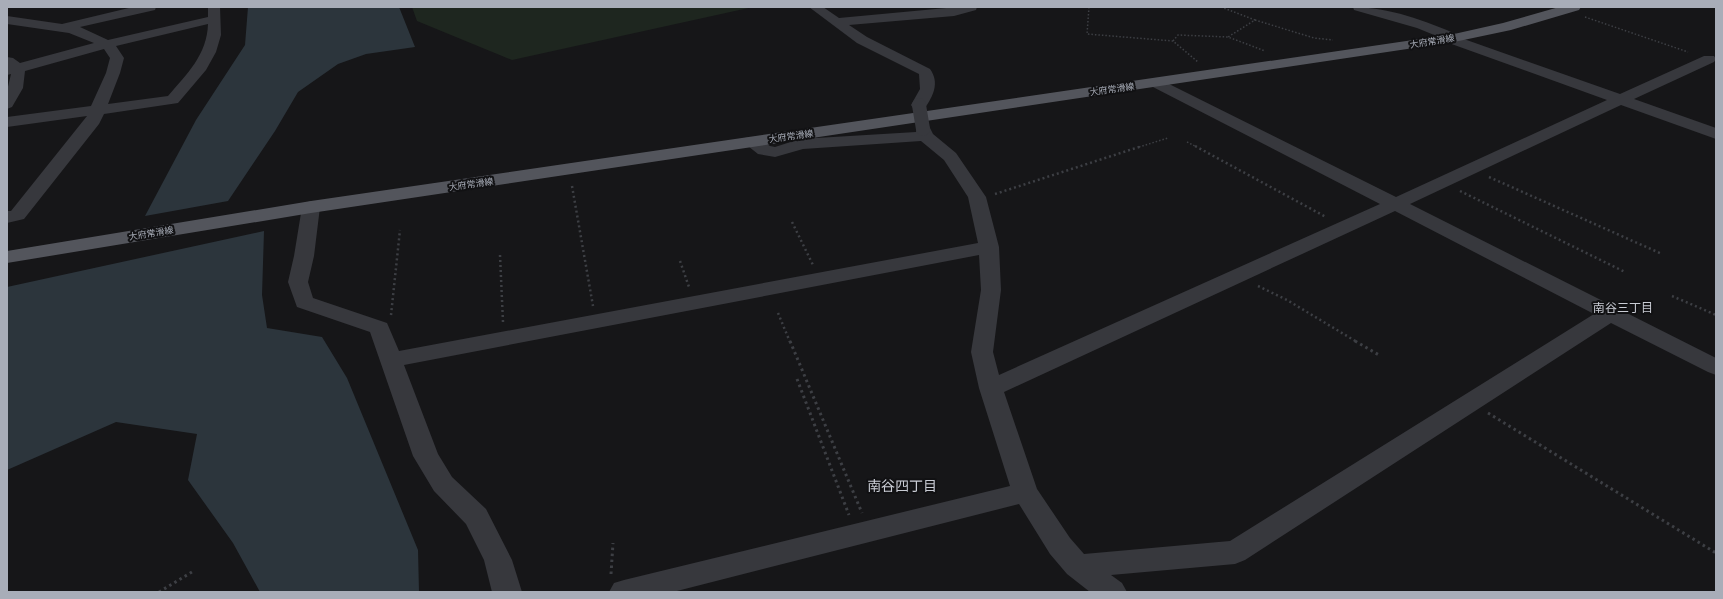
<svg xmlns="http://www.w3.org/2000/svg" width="1723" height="599" viewBox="0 0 1723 599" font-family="Quicksand,'Noto Sans JP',sans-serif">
<rect width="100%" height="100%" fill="#161618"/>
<!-- green -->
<polygon fill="#1e261f" points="412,7 753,7 512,60 417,21"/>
<!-- water -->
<g fill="#2c353c">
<polygon points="248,7 399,7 415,47 366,54 338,64 298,92 275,131 228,201 145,216 196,120 245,45"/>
<polygon points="264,231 262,295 267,328 322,337 347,378 418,550 419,592 260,592 233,543 188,480 197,434 116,422 7,470 7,287"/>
</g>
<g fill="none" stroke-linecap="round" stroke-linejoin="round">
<!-- path-far2 -->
<g stroke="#3d3f44" stroke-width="1.5" stroke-dasharray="1.5 2" stroke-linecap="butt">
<polyline points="1089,7 1087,34 1173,41 1198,62"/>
<polyline points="1221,7 1255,20 1228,37"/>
<polyline points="1585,17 1688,52"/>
<polyline points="1255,20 1314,38 1333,40"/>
<polyline points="1173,41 1178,35 1228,37 1265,51"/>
<polyline points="1187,142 1197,147"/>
<polyline points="1139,147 1168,138"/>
</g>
<!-- path-far1 -->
<g stroke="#3d3f44" stroke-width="2.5" stroke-dasharray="2 3" stroke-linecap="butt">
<polyline points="1195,146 1326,217"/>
<polyline points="1489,177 1662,254"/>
<polyline points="572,186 593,306"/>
<polyline points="1460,191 1625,272"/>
<polyline points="995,194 1142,146"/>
<polyline points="792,222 813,265"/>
<polyline points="500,255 503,322"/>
<polyline points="680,261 689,287"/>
<polyline points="1258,286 1287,300 1357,342"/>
<polyline points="1672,296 1716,315"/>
<polyline points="778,313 790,342"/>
<polyline points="391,315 400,230"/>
</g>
<!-- path -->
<g stroke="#3d3f44" stroke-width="3" stroke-dasharray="2.5 3.5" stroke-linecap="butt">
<polyline points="790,341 862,513"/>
<polyline points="1355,341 1379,355"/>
<polyline points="797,379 849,515"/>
<polyline points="1488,413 1716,553"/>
<polyline points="611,574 613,543"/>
<polyline points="159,592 192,572"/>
</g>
<!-- minor -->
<g fill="#37383d" fill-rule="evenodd">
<path d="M133 7H156L155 10 80 27 108 40 208 17V7H220L221 35 216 52 206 70 178 103 104 114 99 124 24 219 7 223V211H11L87 116 7 127V117L91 106 106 73 110 58 104 49 25 71 23 88 12 107 7 109V91L11 74 7 75V57L13 58 20 63 94 43 69 33 7 24V16L62 24ZM208 24C207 55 187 74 168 96L108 104 120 73 124 58 116 46Z"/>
<path d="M809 7H823L839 18 957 7H977L976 10 954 16 849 25 867 37 930 69C940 83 933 96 925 108H913L911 105 920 89 919 74 857 43Z"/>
<path d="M1353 7C1389 7 1425 21 1459 35L1461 38 1620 94 1704 56H1714L1716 59 1714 62 1634 99 1716 128V139L1621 105 1410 204 1716 358V375L1708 372 1611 323 1245 560 1235 564 1111 575 1122 583 1127 592H1090L1067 574 1050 554 1019 504 673 592H609L614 583 624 580 1010 486 979 388 971 352 981 290 979 255 404 365 438 454 452 477 486 509 512 560 522 592H492L484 560 466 524 434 491 413 456 370 332 297 307 288 282 294 256 302 207 304 203 311 201 318 203 320 207 314 256 308 282 313 298 387 323 399 351 978 243 968 197 944 160 921 141 803 149 775 157 758 154 743 142 745 138 751 137 757 138 770 146 775 147 800 139 916 132 917 126 923 124 929 126 933 134 956 153 986 197 999 247 1001 290 993 352 999 375 1380 204 1151 86 1149 83 1151 80H1161L1396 197 1607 100 1446 42 1444 39 1417 28 1354 10ZM1395 211 1594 314 1230 541 1084 554 1070 538 1037 489 1004 392Z"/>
</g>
<!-- major -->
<polygon fill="#53555c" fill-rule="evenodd" points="1559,7 1581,7 1579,10 1511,30 1454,42 311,213 7,263 7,251 311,201 1454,34 1503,23"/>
<!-- minor-bridge -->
<polyline stroke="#37383d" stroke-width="14" points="919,105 923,129"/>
</g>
<g text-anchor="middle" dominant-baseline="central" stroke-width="4" stroke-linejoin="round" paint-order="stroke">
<!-- far-street labels -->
<g font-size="9" fill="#a8adb8" stroke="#111113">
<text transform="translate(1432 41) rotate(-9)">大府常滑線</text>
<text transform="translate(1112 89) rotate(-8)">大府常滑線</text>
<text transform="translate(791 136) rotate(-8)">大府常滑線</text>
<text transform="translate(471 184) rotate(-8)">大府常滑線</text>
<text transform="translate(151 233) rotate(-9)">大府常滑線</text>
</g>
<!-- neighbourhood labels -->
<g font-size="12" fill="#c9ccd4" stroke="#111113">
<text x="1623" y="307">南谷三丁目</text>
</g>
<!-- near-neighbourhood labels -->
<g font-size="14" fill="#c9ccd4" stroke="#111113">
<text x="902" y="486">南谷四丁目</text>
</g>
</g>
<!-- border -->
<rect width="1723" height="599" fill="none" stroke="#a8adb8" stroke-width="16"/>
</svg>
